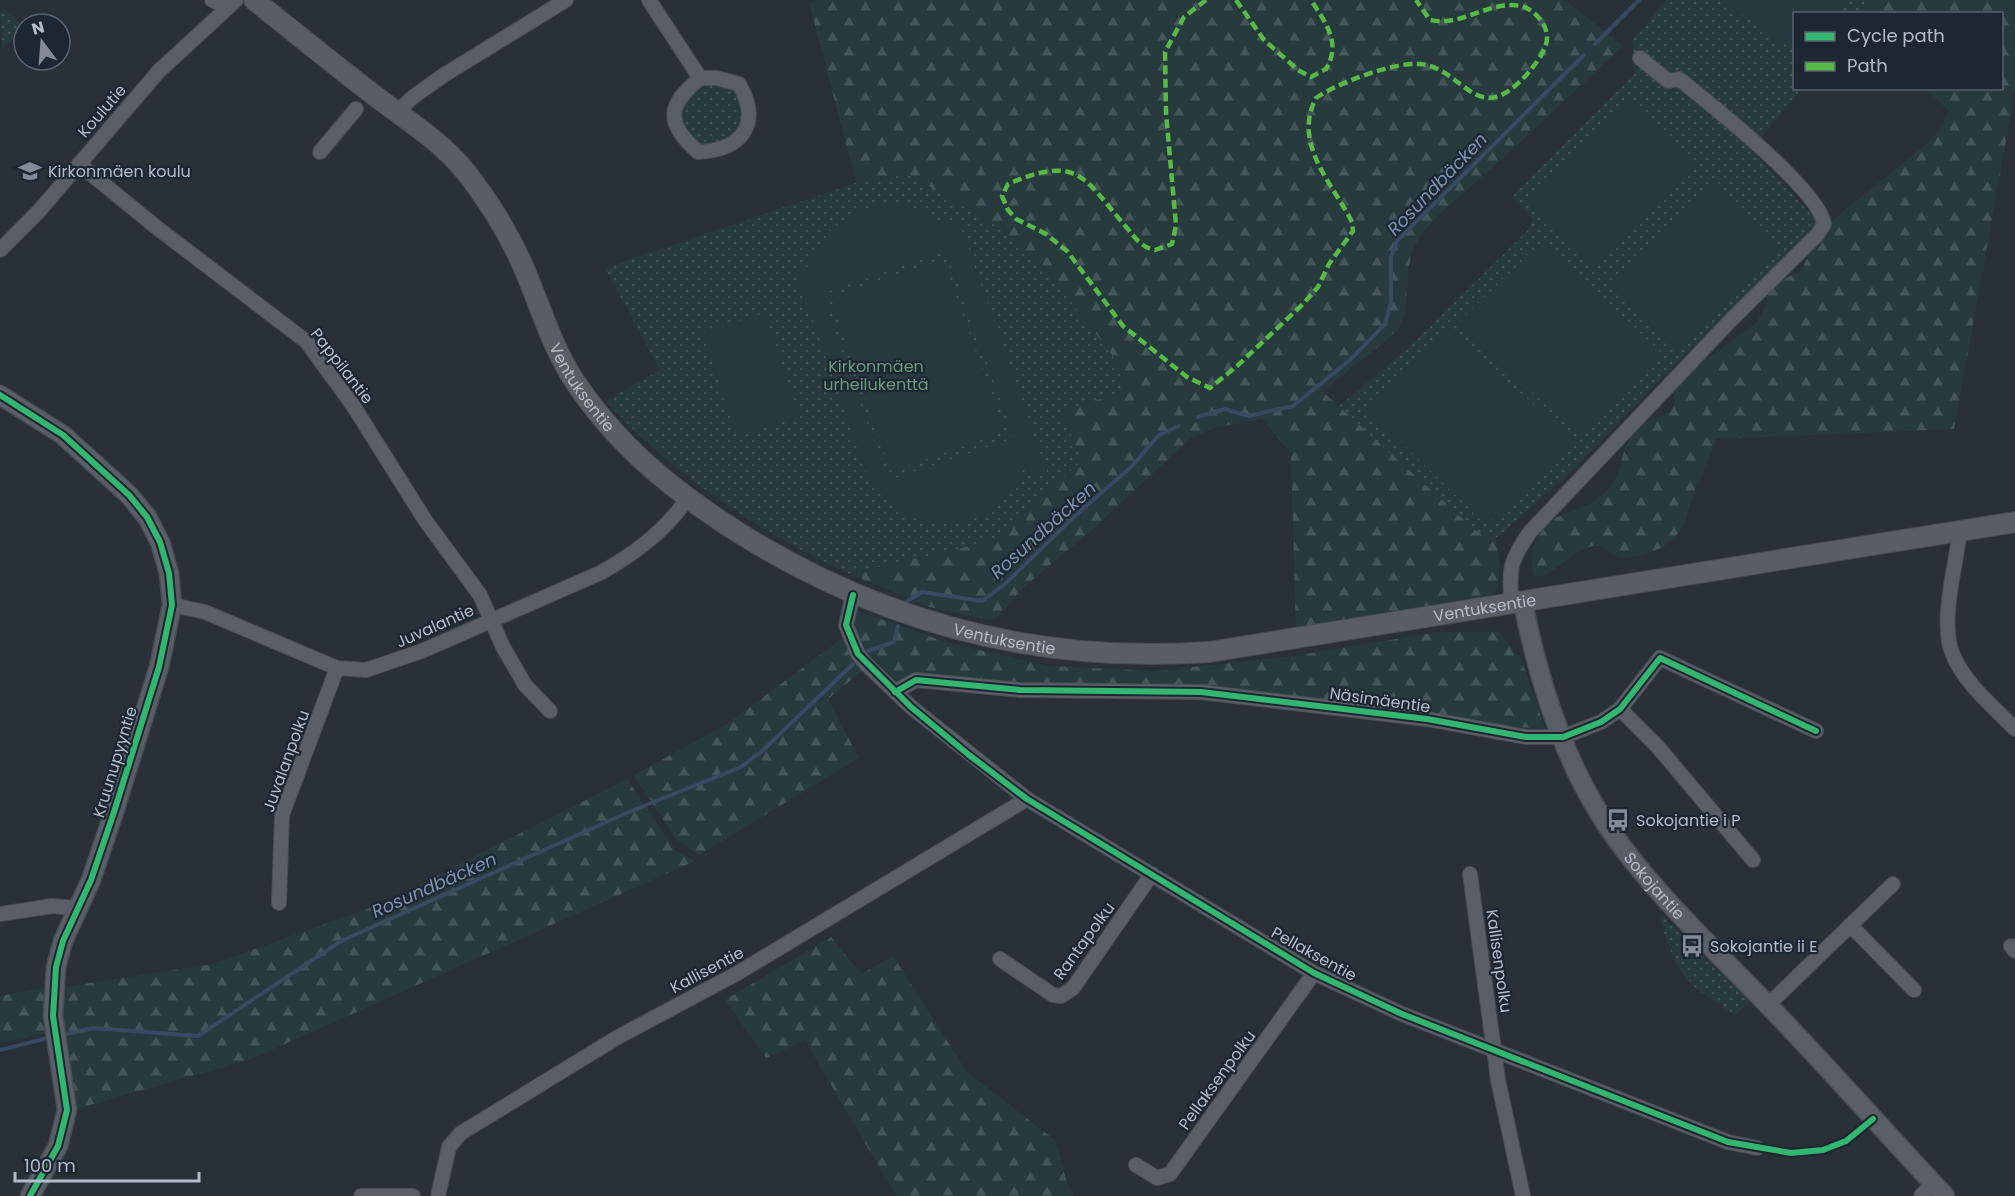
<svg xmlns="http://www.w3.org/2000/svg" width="2015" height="1196" viewBox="0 0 2015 1196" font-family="Poppins,sans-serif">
<defs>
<pattern id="grass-dots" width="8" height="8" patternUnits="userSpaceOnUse" patternTransform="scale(1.5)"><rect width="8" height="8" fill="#273a3e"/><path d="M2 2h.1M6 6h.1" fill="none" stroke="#445559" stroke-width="1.8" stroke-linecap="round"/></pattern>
<pattern id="forest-firs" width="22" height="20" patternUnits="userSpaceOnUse" patternTransform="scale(1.5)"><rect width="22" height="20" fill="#273a3e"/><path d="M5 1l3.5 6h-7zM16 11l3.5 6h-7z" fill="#445559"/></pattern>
</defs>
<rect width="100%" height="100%" fill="#2a3038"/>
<!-- grass -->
<g fill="url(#grass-dots)">
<polygon points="1667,0 1872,0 1861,13 1794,14 1794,88 1801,89 1751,150 1819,223 1676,363 1570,473 1496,538 1475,530 1338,407 1413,344 1528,230 1533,219 1512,197 1635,74 1632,40"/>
<polygon points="4,9 24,28 2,49 0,13"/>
<path d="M721 83C742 90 741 101 743 121 734 137 719 148 699 145L679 119 685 98 707 84Z"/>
<path d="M908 174 995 225 1043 265 1113 356 1126 390 1062 412 1082 462 991 541 850 574C759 532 674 476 606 401L660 370 605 268 856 183Z"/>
<path d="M1663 916 1749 1001 1736 1015C1697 990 1682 984 1666 938 1664 930 1660 922 1663 916Z"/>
</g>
<!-- forest -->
<g fill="url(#forest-firs)">
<path d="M817 0H1565L1623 46C1579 87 1536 128 1492 168 1468 190 1442 208 1422 234 1399 265 1413 299 1400 326 1394 337 1336 380 1322 391L1475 530 1496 538C1497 557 1507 588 1487 599L1296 629 1291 453 1262 419 1214 428 1191 438 1093 529 1023 588 998 617 989 620 929 607 850 574 991 541 1081 462 1062 412 1126 390 1113 356 1043 265 995 225 908 174 856 183 809 2Z"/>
<path d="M1872 0H2015V91L1954 429 1716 439C1710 459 1704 471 1695 490 1690 501 1688 514 1683 525 1674 546 1647 556 1626 558 1612 559 1605 543 1593 546 1571 550 1558 573 1537 577L1533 574 1532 550 1543 529 1556 518 1590 504 1607 491 1617 476 1625 448 1632 434 1643 424 1670 412 1674 405V393L1678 385 1695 368 1756 323 1766 308 1768 294 1782 280 1801 271 1809 254 1823 240 1833 220 1935 137 1949 111 1926 89 2002 88V14L1861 13Z"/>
<path d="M857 611 949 643 1050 666 1156 671 1294 656 1438 632H1499L1521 659 1545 728 1499 727 1427 712 1202 687 895 686C873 665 847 645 857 611Z"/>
<polygon points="844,637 864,669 828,699 859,758 699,855 676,839 634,775 727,724"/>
<polygon points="627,779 675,850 695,861 249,1060 72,1110 60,1024 59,988 212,964 379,905"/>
<polygon points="831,937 861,974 893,956 967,1072 1056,1141 1067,1183 1074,1196 896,1196 805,1040 766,1058 725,1000"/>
<polygon points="44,988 45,1033 0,1043 0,996"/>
</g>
<!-- pitch -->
<g fill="#273a3e" fill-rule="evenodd">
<polygon points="1720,0 1846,0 1836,13 1794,14 1794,51"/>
<polygon points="1630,98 1696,166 1590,267 1525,199"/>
<polygon points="1715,180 1781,248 1676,350 1610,282"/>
<path d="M898 204 921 210 945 223 958 219 1048 474 1031 479 1025 464C1000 543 895 543 865 468L795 271 809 266C825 226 855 204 898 204ZM945 251 1007 417 1011 439 891 479 881 462 828 311 825 293Z"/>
<polygon points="1542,241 1660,351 1578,435 1457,324"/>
<polygon points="943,258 1004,432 891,472 831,298"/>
<polygon points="764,313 800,416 737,438 702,333"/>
<polygon points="1450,330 1573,440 1486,525 1365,407"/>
</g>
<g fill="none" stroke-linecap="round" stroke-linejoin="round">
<!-- stream -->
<g stroke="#384963" stroke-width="4">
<polyline points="1595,44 1639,0"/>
<polyline points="1198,417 1225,409 1249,416 1293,406 1350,360 1385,324 1391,302 1391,257 1397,241 1584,55"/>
<polyline points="907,601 922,592 982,601 1005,584 1077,514 1131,467 1159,435 1179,426"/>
<polyline points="868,651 894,642 898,626"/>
<polyline points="62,1035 93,1028 198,1036 341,941 631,811 741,767 761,752 853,664"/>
<polyline points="0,1050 52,1037"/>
</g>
<!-- minor casing -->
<g stroke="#484c53" stroke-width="16">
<g id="minor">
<polyline points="212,0 228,7"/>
<polyline points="649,0 700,78"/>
<path d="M700 78H717L739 84C762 124 742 150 698 152 664 122 668 105 700 78Z"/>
<polyline points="397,112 413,97 444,75 566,0"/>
<polyline points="320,152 356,109"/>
<polyline points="79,164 156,227 307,342 354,407 425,520 480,595 503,647 525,685 550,711"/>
<polyline points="0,250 39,211 159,71 236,0"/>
<path d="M1960 531C1956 565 1939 624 1953 655 1965 684 1994 707 2015 729"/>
<polyline points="853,595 846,625 858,654 866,664 911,707 1027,799 1314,973 1402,1014 1728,1142 1757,1148"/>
<path d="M1512 604C1508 571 1510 560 1530 532L1730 321 1818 234 1824 224C1820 191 1709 103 1679 79L1668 81 1640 58"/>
<path d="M172 605 205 612 337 668 366 670 422 651 600 573C633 555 666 530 687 499"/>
<polyline points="895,692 916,680 1020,690 1201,692 1427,719 1526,737 1563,737 1601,722 1620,709 1660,658 1816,731"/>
<polyline points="1620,709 1658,747 1753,860"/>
<polyline points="1470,874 1498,1080 1523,1196"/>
<polyline points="279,903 282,815 337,668"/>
<polyline points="0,914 52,906 77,908"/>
<polyline points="1850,925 1914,990"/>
<polyline points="2011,946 2015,951"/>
<polyline points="1000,959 1053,995 1061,996 1073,988 1152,874"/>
<polyline points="1768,1005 1893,884"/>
<polyline points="1136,1165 1157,1178 1170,1174 1314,973"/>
<polyline points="361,1196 413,1196"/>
<polyline points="438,1196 449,1147 461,1133 618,1037 736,974 1027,799"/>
<polyline points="1921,1196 1933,1183"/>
</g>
</g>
<!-- tertiary casing -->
<g stroke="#484c53" stroke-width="21">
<g id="tertiary">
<polyline points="0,395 63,435 129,495 147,517 160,542 169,573 172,605 159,667 114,812 91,880 63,941 56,967 53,1016 67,1110 58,1146 30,1196"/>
<path id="s1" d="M1523 603C1537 673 1559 746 1596 808 1637 877 1709 944 1766 1003 1827 1066 1885 1132 1945 1196"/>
</g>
</g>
<!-- secondary casing -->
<g stroke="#484c53" stroke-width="22">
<g id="secondary">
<path id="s2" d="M254 0C293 31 331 62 370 92 402 117 439 139 465 171 488 200 508 232 523 266 541 307 553 352 580 389 623 451 680 496 744 536 888 625 1041 664 1209 652L2015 522"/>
</g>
</g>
<!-- minor -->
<use href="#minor" stroke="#5a5e66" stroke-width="14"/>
<!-- tertiary -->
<use href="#tertiary" stroke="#5a5e66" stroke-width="18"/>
<!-- secondary -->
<use href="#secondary" stroke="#595d64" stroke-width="20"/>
<!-- quiet -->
<g stroke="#58b947" stroke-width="4.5" stroke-dasharray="9 4.5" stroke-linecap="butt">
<path d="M1206 0 1184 17 1165 52 1166 113 1176 225 1172 244 1155 250C1141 247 1136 239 1127 228 1083 177 1079 154 1008 184L1002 196 1008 210 1016 219 1046 234 1067 251 1123 326 1187 377 1210 388 1237 366 1303 304 1318 287 1329 264 1353 231 1352 222C1333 184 1292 144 1316 98 1337 83 1394 62 1419 64 1465 67 1476 133 1529 72 1536 63 1548 49 1547 36 1546 23 1534 10 1522 6 1487 0 1464 27 1430 20L1416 0"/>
<path d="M1236 0 1264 40 1298 70 1311 77 1326 69C1342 43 1325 22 1311 0"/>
</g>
<!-- cycleway casing -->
<g stroke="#1d2633" stroke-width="10">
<g id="cycleway">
<polyline points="0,395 63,435 129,495 147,517 160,542 169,573 172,605 159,667 114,812 91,880 63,941 56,967 53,1016 67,1110 58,1146 30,1196"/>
<polyline points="853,595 846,625 858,654 911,707 969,755 1027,799 1314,973 1402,1014 1728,1142 1791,1153 1823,1150 1846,1141 1873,1119"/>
<polyline points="895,692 916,680 1020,690 1201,692 1427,719 1526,737 1563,737 1601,722 1620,709 1660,658 1816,731"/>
</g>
</g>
<!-- cycleway -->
<use href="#cycleway" stroke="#33b770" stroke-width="6"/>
</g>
<!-- icons -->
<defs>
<g id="school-bare" transform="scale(1.8)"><path d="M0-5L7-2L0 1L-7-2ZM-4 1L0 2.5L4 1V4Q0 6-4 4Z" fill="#848b96" stroke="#1d2633" stroke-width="2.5" paint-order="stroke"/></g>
<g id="bus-bare" transform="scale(1.8)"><path d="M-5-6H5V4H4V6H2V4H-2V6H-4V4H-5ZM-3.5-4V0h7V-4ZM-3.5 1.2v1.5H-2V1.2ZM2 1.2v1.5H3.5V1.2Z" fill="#848b96" stroke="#1d2633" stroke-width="2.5" paint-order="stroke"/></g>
</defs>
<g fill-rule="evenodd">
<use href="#school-bare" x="30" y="171"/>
<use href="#bus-bare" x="1618" y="820"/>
<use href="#bus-bare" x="1692" y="946"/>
</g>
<g text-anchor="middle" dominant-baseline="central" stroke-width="4.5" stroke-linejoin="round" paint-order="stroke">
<!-- street labels -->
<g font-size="16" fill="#b4bcc9" stroke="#1d2633">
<text transform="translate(102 111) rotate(-49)">Koulutie</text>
<text transform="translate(342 366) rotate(52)">Pappilantie</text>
<text stroke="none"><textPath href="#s2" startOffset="519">Ventuksentie</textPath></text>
<text stroke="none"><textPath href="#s2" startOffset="1508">Ventuksentie</textPath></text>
<text transform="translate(435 626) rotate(-24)">Juvalantie</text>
<text stroke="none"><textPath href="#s2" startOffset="1023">Ventuksentie</textPath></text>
<text transform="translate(1380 700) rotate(8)">Näsimäentie</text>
<text transform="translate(286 761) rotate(-70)">Juvalanpolku</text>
<text transform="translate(115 762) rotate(-73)">Kruunupyyntie</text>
<text stroke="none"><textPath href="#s1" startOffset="316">Sokojantie</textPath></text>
<text transform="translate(1084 941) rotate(-54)">Rantapolku</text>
<text transform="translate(1314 954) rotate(29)">Pellaksentie</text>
<text transform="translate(1499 961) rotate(82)">Kallisenpolku</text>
<text transform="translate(707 970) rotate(-28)">Kallisentie</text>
<text transform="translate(1217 1080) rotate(-54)">Pellaksenpolku</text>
</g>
<!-- poi labels -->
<g font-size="16" fill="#b4bcc9" stroke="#1d2633" text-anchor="start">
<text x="48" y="171">Kirkonmäen koulu</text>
<text x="1636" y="820">Sokojantie i P</text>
<text x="1710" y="946">Sokojantie ii E</text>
</g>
<!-- park labels -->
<g font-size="16" fill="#6b9a76" stroke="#1d2633">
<text x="876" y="366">Kirkonmäen<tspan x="876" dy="18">urheilukenttä</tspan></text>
</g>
<!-- water labels -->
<g font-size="18" font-style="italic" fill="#7c92b1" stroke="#1d2633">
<text transform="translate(1437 184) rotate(-46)">Rosundbäcken</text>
<text transform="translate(1043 530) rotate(-42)">Rosundbäcken</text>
<text transform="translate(434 885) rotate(-24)">Rosundbäcken</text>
</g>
</g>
<!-- legend -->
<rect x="1793" y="12" width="210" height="78" fill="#1d2633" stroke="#59626f" stroke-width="1.5"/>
<rect x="1805" y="32" width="30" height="9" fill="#33b770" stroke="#59626f" stroke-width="1.5"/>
<text x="1847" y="42" font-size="18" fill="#b4bcc9">Cycle path</text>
<rect x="1805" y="62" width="30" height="9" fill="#58b947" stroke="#59626f" stroke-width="1.5"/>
<text x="1847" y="72" font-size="18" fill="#b4bcc9">Path</text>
<!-- north arrow -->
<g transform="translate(42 42) rotate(344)"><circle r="28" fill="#1d2633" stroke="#59626f" stroke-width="1.5"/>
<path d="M0-4.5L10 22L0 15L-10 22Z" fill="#848b96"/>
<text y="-9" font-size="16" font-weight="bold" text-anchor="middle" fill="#b4bcc9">N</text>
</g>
<!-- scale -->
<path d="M15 1172v9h184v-9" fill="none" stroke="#b4bcc9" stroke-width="3"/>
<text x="24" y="1172" font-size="18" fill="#b4bcc9" stroke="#1d2633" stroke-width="4.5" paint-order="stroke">100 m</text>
</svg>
